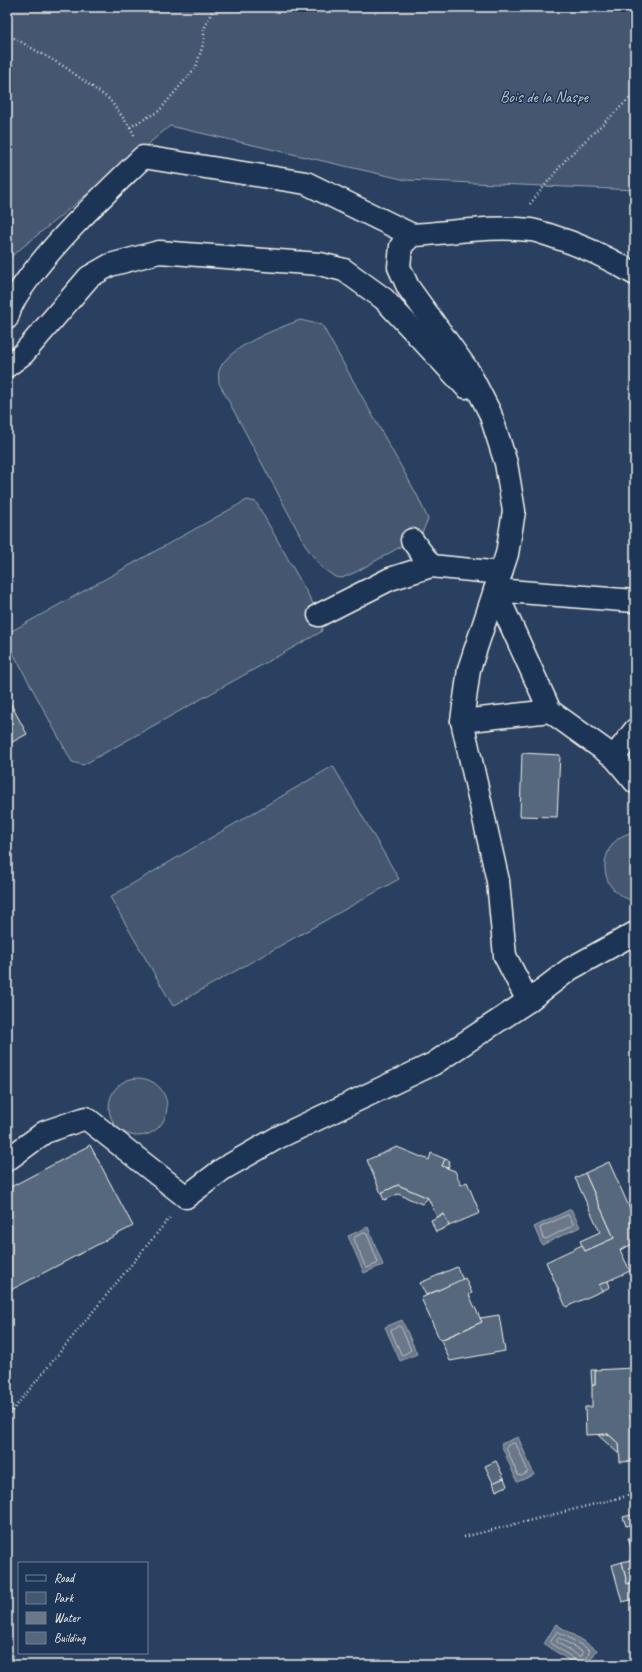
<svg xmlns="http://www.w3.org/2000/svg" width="642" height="1672" viewBox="0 0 642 1672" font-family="Caveat,sans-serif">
<rect width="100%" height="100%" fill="#2a4060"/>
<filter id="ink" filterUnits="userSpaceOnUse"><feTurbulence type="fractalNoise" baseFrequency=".025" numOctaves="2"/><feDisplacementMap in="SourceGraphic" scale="8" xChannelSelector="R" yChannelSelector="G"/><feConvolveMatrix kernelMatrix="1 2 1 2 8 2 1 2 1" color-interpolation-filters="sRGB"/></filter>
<g filter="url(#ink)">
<!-- green -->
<g fill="#445771" stroke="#9ca4ac">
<polygon points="7,7 635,7 635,190 406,180 170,126 7,260"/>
<path d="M300 320 322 325 417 495 428 519 421 535 356 572 342 578 335 577 321 567 307 548 219 383C219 380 218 374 219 371 226 347 279 328 300 320Z"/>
<polygon points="247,500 256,502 324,623 321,632 83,765 72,762 7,642 10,632"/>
<polygon points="333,766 399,879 173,1006 110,897"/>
<path d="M635 832V901C627 899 619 896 613 889 596 869 607 835 635 832Z"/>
<circle cx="138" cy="1107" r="29"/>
</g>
<!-- water -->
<g fill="#6a788a" stroke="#a1a8b0">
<polygon points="571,1209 580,1227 542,1245 534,1227"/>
<polygon points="368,1227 383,1265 364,1273 348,1236"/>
<polygon points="402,1320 417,1354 400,1361 385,1327"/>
<polygon points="518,1437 534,1475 517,1482 501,1444"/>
<polygon points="556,1624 597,1650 587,1665 576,1665 544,1644"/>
</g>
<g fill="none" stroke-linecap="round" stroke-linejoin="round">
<!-- shore -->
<g stroke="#bdc1c2" stroke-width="1">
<polygon points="568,1215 573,1223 573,1225 546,1239 543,1238 540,1228"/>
<polygon points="364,1233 367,1234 378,1262 377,1264 367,1268 365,1266 354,1239 355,1237"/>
<polygon points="399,1326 401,1327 411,1350 403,1355 401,1354 391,1331"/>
<polygon points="514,1443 516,1444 528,1471 527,1473 521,1476 518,1475 506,1448 507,1446"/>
<polygon points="559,1638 583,1652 582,1656 579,1656 557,1642 557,1640"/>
<polyline points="578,1665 576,1660 550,1643 557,1631 590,1650 584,1665"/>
</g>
</g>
<!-- building -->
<g fill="#56677d" stroke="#f4f1e8">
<polygon points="7,697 27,734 7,745"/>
<polygon points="522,753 560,755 557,817 520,816"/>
<polygon points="90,1145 133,1226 7,1292 7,1189"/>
<polygon points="397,1147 429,1160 431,1153 445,1159 442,1166 455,1171 461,1185 467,1182 480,1213 449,1226 444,1214 437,1217 428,1198 398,1185 381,1193 367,1160"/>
<polygon points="445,1159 450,1161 448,1168 442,1166"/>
<polygon points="609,1162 635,1220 635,1243 620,1250 630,1271 599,1285 602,1291 566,1307 546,1262 582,1245 585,1251 614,1238 585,1173"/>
<polygon points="585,1173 614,1238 585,1251 580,1241 600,1232 575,1178"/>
<polygon points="398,1185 428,1198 422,1204 398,1194 384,1200 381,1193"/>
<polygon points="444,1214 449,1226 436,1232 431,1220"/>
<polygon points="457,1267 463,1280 426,1295 420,1283"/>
<polygon points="465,1278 472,1293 469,1295 482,1322 440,1340 421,1298"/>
<polygon points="608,1281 610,1287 602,1291 599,1285"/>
<polygon points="499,1315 505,1351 450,1361 441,1340 482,1322 480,1318"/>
<polygon points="632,1368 633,1402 629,1402 629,1415 635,1421 635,1461 620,1462 619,1444 608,1434 586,1435 585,1407 592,1407 592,1385 595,1385 595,1370"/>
<polygon points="591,1370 595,1370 595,1385 592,1385"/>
<polygon points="608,1434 619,1444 620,1455 598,1435"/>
<polygon points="496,1461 504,1478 493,1483 485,1466"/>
<polygon points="504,1478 507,1486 496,1491 493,1483"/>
<polygon points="635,1514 635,1548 634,1546 631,1547 628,1538 632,1537 630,1525 626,1526 623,1517"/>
<polygon points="635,1559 635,1582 627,1584 622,1562"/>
<polygon points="622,1562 627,1584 635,1582 635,1599 622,1602 612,1565"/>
</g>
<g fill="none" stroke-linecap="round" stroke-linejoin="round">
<!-- minor casing -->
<g stroke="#f4f1e8" stroke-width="25">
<g id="minor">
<path d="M635 274C609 258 578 244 549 235 543 233 537 231 531 230 491 225 451 233 412 235L401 246 399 267 408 287 469 372 490 413 506 463 514 511 507 554 469 669 462 721 498 881 505 956 528 1001 570 969 635 933"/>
<path d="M7 318C11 301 21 289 31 275 64 232 104 195 143 157L306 183 412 235"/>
<polyline points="7,366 23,354 89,277 110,265 159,252 320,264 344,270 384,299 466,387"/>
<polyline points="431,566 501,573"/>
<polyline points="319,615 390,579 431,566 412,540"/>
<polyline points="462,721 550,711"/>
<polyline points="635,730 614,757 635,782"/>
<polyline points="614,757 550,711 495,590 635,601"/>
<polyline points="7,1160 45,1132 86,1118 186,1197 223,1169 277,1138 433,1064 528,1001"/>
</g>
</g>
<!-- path -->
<g stroke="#f4f1e8" stroke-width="2.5" stroke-dasharray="1 3" stroke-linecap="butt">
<polyline points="7,34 65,67 109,99 130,127 159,111 196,67 204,41 204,29 214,7"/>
<polyline points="130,127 134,135"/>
<polyline points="530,204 567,158 629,99 635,96"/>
<polyline points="7,1417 171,1216"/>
<polyline points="464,1537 635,1494"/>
</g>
<!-- minor -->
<use href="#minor" stroke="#1d3557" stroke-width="22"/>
</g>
</g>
<g text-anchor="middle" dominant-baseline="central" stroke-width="3" stroke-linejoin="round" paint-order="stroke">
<!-- park labels -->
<g font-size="16" fill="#bfc3c4" stroke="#1d3557">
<text x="544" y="97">Bois de la Naspe</text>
</g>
</g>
<!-- margin -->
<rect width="642" height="1672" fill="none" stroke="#1d3557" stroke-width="24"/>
<rect x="12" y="12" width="618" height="1648" fill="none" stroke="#f4f1e8" stroke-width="1.5" filter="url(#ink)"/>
<!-- legend -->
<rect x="18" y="1562" width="130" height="92" fill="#1d3557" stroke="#738091"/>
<rect x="26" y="1575" width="20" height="6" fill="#1d3557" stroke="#738091"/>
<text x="54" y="1582" font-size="12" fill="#f4f1e8">Road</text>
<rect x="26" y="1592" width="20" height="12" fill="#445771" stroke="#738091"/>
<text x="54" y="1602" font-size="12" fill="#f4f1e8">Park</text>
<rect x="26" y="1612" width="20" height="12" fill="#6a788a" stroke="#738091"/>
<text x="54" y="1622" font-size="12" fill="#f4f1e8">Water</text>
<rect x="26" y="1632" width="20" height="12" fill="#56677d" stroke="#738091"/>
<text x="54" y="1642" font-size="12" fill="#f4f1e8">Building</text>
</svg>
